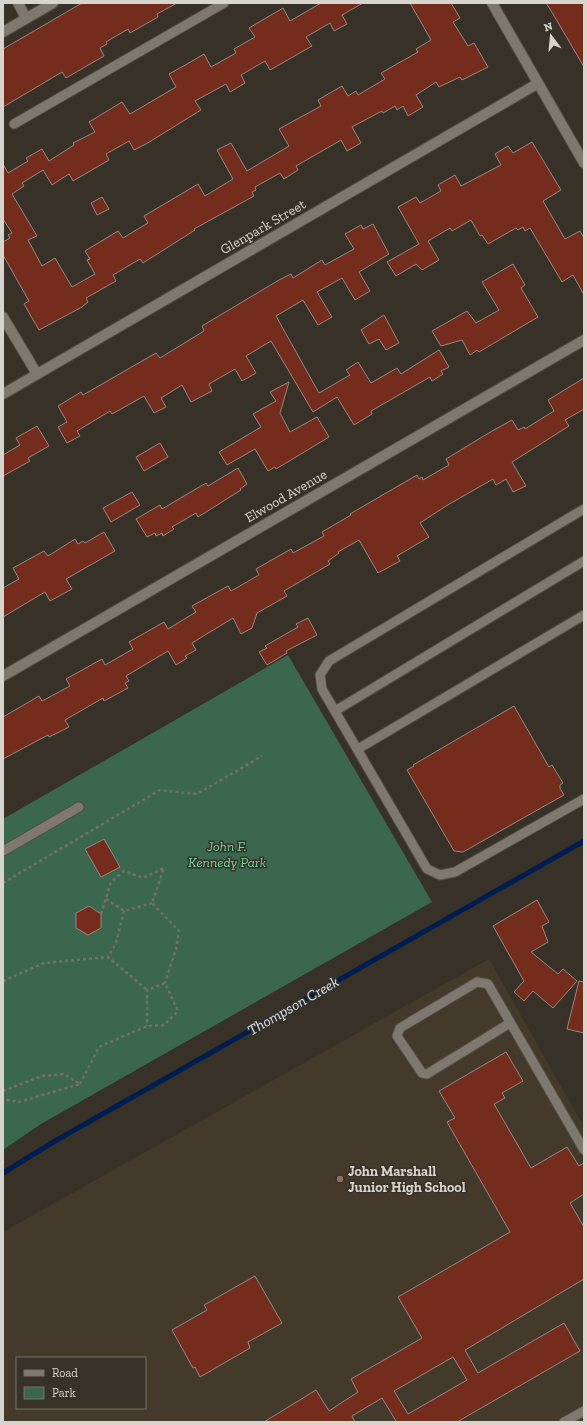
<svg xmlns="http://www.w3.org/2000/svg" width="587" height="1425" viewBox="0 0 587 1425" font-family="'Zilla Slab',serif">
<rect width="100%" height="100%" fill="#373128"/>
<!-- built -->
<path fill="#443a2c" fill-rule="evenodd" d="M489 959 584 1127V1422H3V1232ZM17 1358H145V1408H17Z"/>
<!-- green -->
<polygon fill="#3b674e" points="288,655 432,902 41,1124 3,1150 3,819"/>
<g fill="none" stroke-linecap="round" stroke-linejoin="round">
<!-- stream -->
<polyline stroke="#001d51" stroke-width="5" points="3,1173 55,1141 584,841"/>
</g>
<!-- building -->
<g fill="#742d1d" stroke="#968884" fill-rule="evenodd">
<polygon points="82,3 177,3 157,14 158,17 130,33 128,29 106,42 107,44 100,48 104,56 66,78 62,72 3,107 3,49"/>
<polygon points="321,3 363,3 342,15 347,24 334,31 330,23 306,37 312,46 270,70 265,61 241,75 245,83 230,92 226,84 195,101 201,110 146,144 134,150 129,141 106,154 109,160 73,181 69,174 52,185 43,170 22,183 24,186 12,194 37,236 28,240 42,266 55,258 72,287 95,274 87,260 90,259 85,251 118,231 123,238 148,223 144,216 198,184 205,196 233,179 217,150 231,143 247,171 289,146 279,129 321,106 318,100 342,86 348,96 356,91 358,95 385,79 381,73 418,52 416,49 431,40 410,3 451,3 460,18 453,22 468,46 474,43 488,67 462,80 460,77 439,87 436,82 416,95 423,107 408,116 403,106 397,110 395,106 383,113 382,111 352,127 361,143 347,151 341,140 296,166 298,170 284,179 280,173 255,187 256,190 252,192 254,196 194,229 195,230 143,263 140,259 113,275 116,281 86,298 88,302 82,307 39,330 24,304 29,301 3,255 3,242 10,238 8,235 12,233 3,219 3,164 8,173 28,161 26,158 42,149 49,161 74,145 73,143 95,132 89,122 122,102 130,114 176,87 169,74 187,64 204,54 211,67 236,53 234,49 255,37 249,28 283,8 290,21"/>
<polygon points="546,3 584,3 584,67 553,14"/>
<polygon points="532,142 561,190 543,201 565,239 580,231 584,238 584,295 573,275 562,282 530,228 525,231 523,227 518,230 516,228 488,244 482,235 480,236 471,220 452,231 450,228 428,241 439,260 422,270 416,264 396,276 387,262 419,244 398,207 416,197 420,203 441,191 438,185 455,175 461,186 501,165 495,154 508,146 513,153"/>
<polygon points="102,197 109,209 97,215 91,203"/>
<polygon points="373,224 389,254 359,272 370,291 355,300 342,278 317,292 332,317 318,325 303,300 276,316 319,393 350,375 346,370 358,362 371,383 397,368 401,374 439,350 449,367 441,371 443,374 432,381 430,377 371,411 372,414 354,425 337,397 313,412 271,341 246,356 256,373 242,381 235,369 209,384 212,391 191,402 182,385 161,398 166,407 154,413 144,396 112,414 110,411 77,431 80,436 67,443 58,427 67,422 58,406 81,392 83,395 156,353 160,358 204,331 202,326 279,280 291,274 293,278 322,260 325,265 354,249 345,234 361,225 363,229"/>
<polygon points="513,264 525,285 521,288 538,317 479,352 477,350 470,355 462,340 441,346 432,331 467,311 476,323 499,310 482,282"/>
<polygon points="384,315 399,343 386,350 379,339 369,344 361,330"/>
<polygon points="584,378 584,409 565,420 569,426 512,462 526,486 513,492 506,479 496,485 493,479 446,506 420,523 429,537 397,556 400,561 378,573 359,540 338,552 339,553 328,561 330,564 284,591 287,596 257,613 252,628 241,634 233,618 192,643 196,650 185,656 187,658 176,665 168,651 126,676 129,681 125,683 128,688 104,701 103,698 65,720 69,727 49,737 48,735 3,759 3,717 39,696 42,701 70,686 66,679 102,659 105,665 133,649 129,642 164,622 168,629 196,612 192,606 228,586 231,591 259,575 256,569 291,549 293,553 324,536 322,532 351,515 350,514 417,475 419,479 422,477 423,480 449,465 446,459 492,431 512,420 518,430 524,427 525,429 554,411 548,400"/>
<polygon points="289,382 280,413 290,432 317,417 329,437 276,469 275,467 268,471 255,449 227,465 219,452 261,427 253,414 276,401 270,392"/>
<polygon points="37,426 49,446 28,458 30,461 3,476 3,455 20,445 16,438"/>
<polygon points="160,443 168,457 144,471 136,457"/>
<polygon points="238,468 247,484 240,489 241,490 198,517 196,513 172,527 174,529 163,536 162,533 156,536 155,533 147,537 136,519 160,505 162,509 206,483 208,486"/>
<polygon points="132,492 140,505 111,522 103,508"/>
<polygon points="104,532 115,551 66,579 72,589 50,601 45,592 3,617 3,588 19,579 13,568 44,551 48,556 75,539 78,544 83,541 85,543"/>
<polygon points="308,618 317,635 286,651 287,653 267,665 259,652 267,648 265,646 298,627 296,624"/>
<polygon points="514,706 549,767 552,765 563,783 560,785 560,788 564,795 463,852 454,851 407,770 414,766 413,765"/>
<polygon points="104,839 120,867 101,877 85,849"/>
<polygon points="537,900 549,922 542,926 548,942 531,952 558,974 563,969 577,981 553,1008 533,991 524,1001 514,992 524,981 493,926"/>
<polygon points="89,906 101,914 101,928 88,935 76,928 76,913"/>
<polygon points="579,981 584,982 584,1033 567,1029"/>
<path d="M506 1052 523 1081 502 1093 505 1098 494 1104 531 1168 567 1147 579 1166 584 1163V1194L570 1203 584 1227V1279L465 1350 478 1373 564 1323 580 1351 457 1422H394L396 1421 382 1398 352 1416 355 1422H264L316 1390 329 1411 358 1392 351 1379 422 1338 398 1297 510 1232 447 1122 455 1118 439 1091ZM453 1357 467 1380 408 1414 394 1391Z"/>
<polygon points="255,1276 282,1323 248,1342 250,1348 200,1377 195,1367 193,1368 172,1330 207,1310 204,1305"/>
</g>
<g fill="none" stroke-linecap="round" stroke-linejoin="round">
<!-- lane casing -->
<g stroke="#524d46" stroke-width="11">
<g id="lane">
<polyline points="14,124 224,3"/>
<polyline points="584,509 329,661 320,675 322,689 427,869 440,875 455,872 584,799"/>
<polyline points="335,711 584,561"/>
<polyline points="358,749 584,615"/>
<polyline points="3,851 79,807"/>
<polyline points="510,1023 427,1074 422,1073 397,1036 400,1028 477,982 488,984 584,1150"/>
<polyline points="564,1422 584,1411"/>
</g>
</g>
<!-- street casing -->
<g stroke="#524d46" stroke-width="12">
<g id="street">
<polyline points="18,3 26,18"/>
<polyline points="492,3 584,163"/>
<polyline points="3,32 53,3"/>
<polyline points="3,317 37,374"/>
<polyline points="3,394 537,84"/>
<polyline points="3,676 584,340"/>
</g>
</g>
<!-- path -->
<g stroke="#767068" stroke-width="2.5" stroke-dasharray="3 3" stroke-linecap="butt">
<polyline points="3,883 160,790 197,794 262,756"/>
<polyline points="106,899 124,911 152,903"/>
<polyline points="124,911 116,943 108,957 147,990"/>
<polyline points="101,914 111,882 124,871 143,878 164,868 152,903 179,931 176,949 165,983"/>
<polyline points="3,981 44,963 108,957"/>
<polyline points="80,1084 99,1047 147,1026 164,1025 178,1011 165,983 147,990 147,1026"/>
<polyline points="3,1091 42,1076 64,1074 80,1084 19,1102 3,1099"/>
</g>
<!-- lane -->
<use href="#lane" stroke="#7f786e" stroke-width="9"/>
<!-- street -->
<use href="#street" stroke="#7f786e" stroke-width="10"/>
</g>
<!-- markers -->
<circle fill="#8d6e63" stroke="#373128" stroke-width="1.5" cx="340" cy="1179" r="4"/>
<g text-anchor="middle" dominant-baseline="central" stroke-width="3" stroke-linejoin="round" paint-order="stroke">
<!-- street labels -->
<g font-size="14" fill="#d7d3cd" stroke="#373128">
<text transform="translate(263 227) rotate(-30)">Glenpark Street</text>
<text transform="translate(286 496) rotate(-30)">Elwood Avenue</text>
</g>
<!-- park labels -->
<g font-size="14" font-style="italic" fill="#6ddca1" stroke="#373128">
<text x="227" y="846">John F.<tspan x="227" dy="16">Kennedy Park</tspan></text>
</g>
<!-- poi labels -->
<g font-size="14" font-weight="bold" fill="#d7d3cd" stroke="#373128" text-anchor="start">
<text x="348" y="1171">John Marshall<tspan x="348" dy="16">Junior High School</tspan></text>
</g>
<!-- water labels -->
<g font-size="15" font-style="italic" fill="#dae5f7" stroke="#373128">
<text transform="translate(293 1006) rotate(-30)">Thompson Creek</text>
</g>
</g>
<!-- border -->
<rect width="587" height="1425" fill="none" stroke="#d7d3cd" stroke-width="8"/>
<!-- legend -->
<rect x="16" y="1357" width="130" height="52" fill="#373128" stroke="#77726a"/>
<rect x="24" y="1370" width="20" height="6" fill="#7f786e" stroke="#77726a"/>
<text x="52" y="1377" font-size="12" fill="#d7d3cd">Road</text>
<rect x="24" y="1387" width="20" height="12" fill="#3b674e" stroke="#77726a"/>
<text x="52" y="1397" font-size="12" fill="#d7d3cd">Park</text>
<!-- north arrow -->
<g transform="translate(551 36) rotate(344)" stroke="#373128" stroke-width="3" paint-order="stroke">
<path d="M0-3L7 15L0 10L-7 15Z" fill="#d7d3cd"/>
<text y="-6" font-size="11" font-weight="bold" text-anchor="middle" fill="#d7d3cd">N</text>
</g>
</svg>
